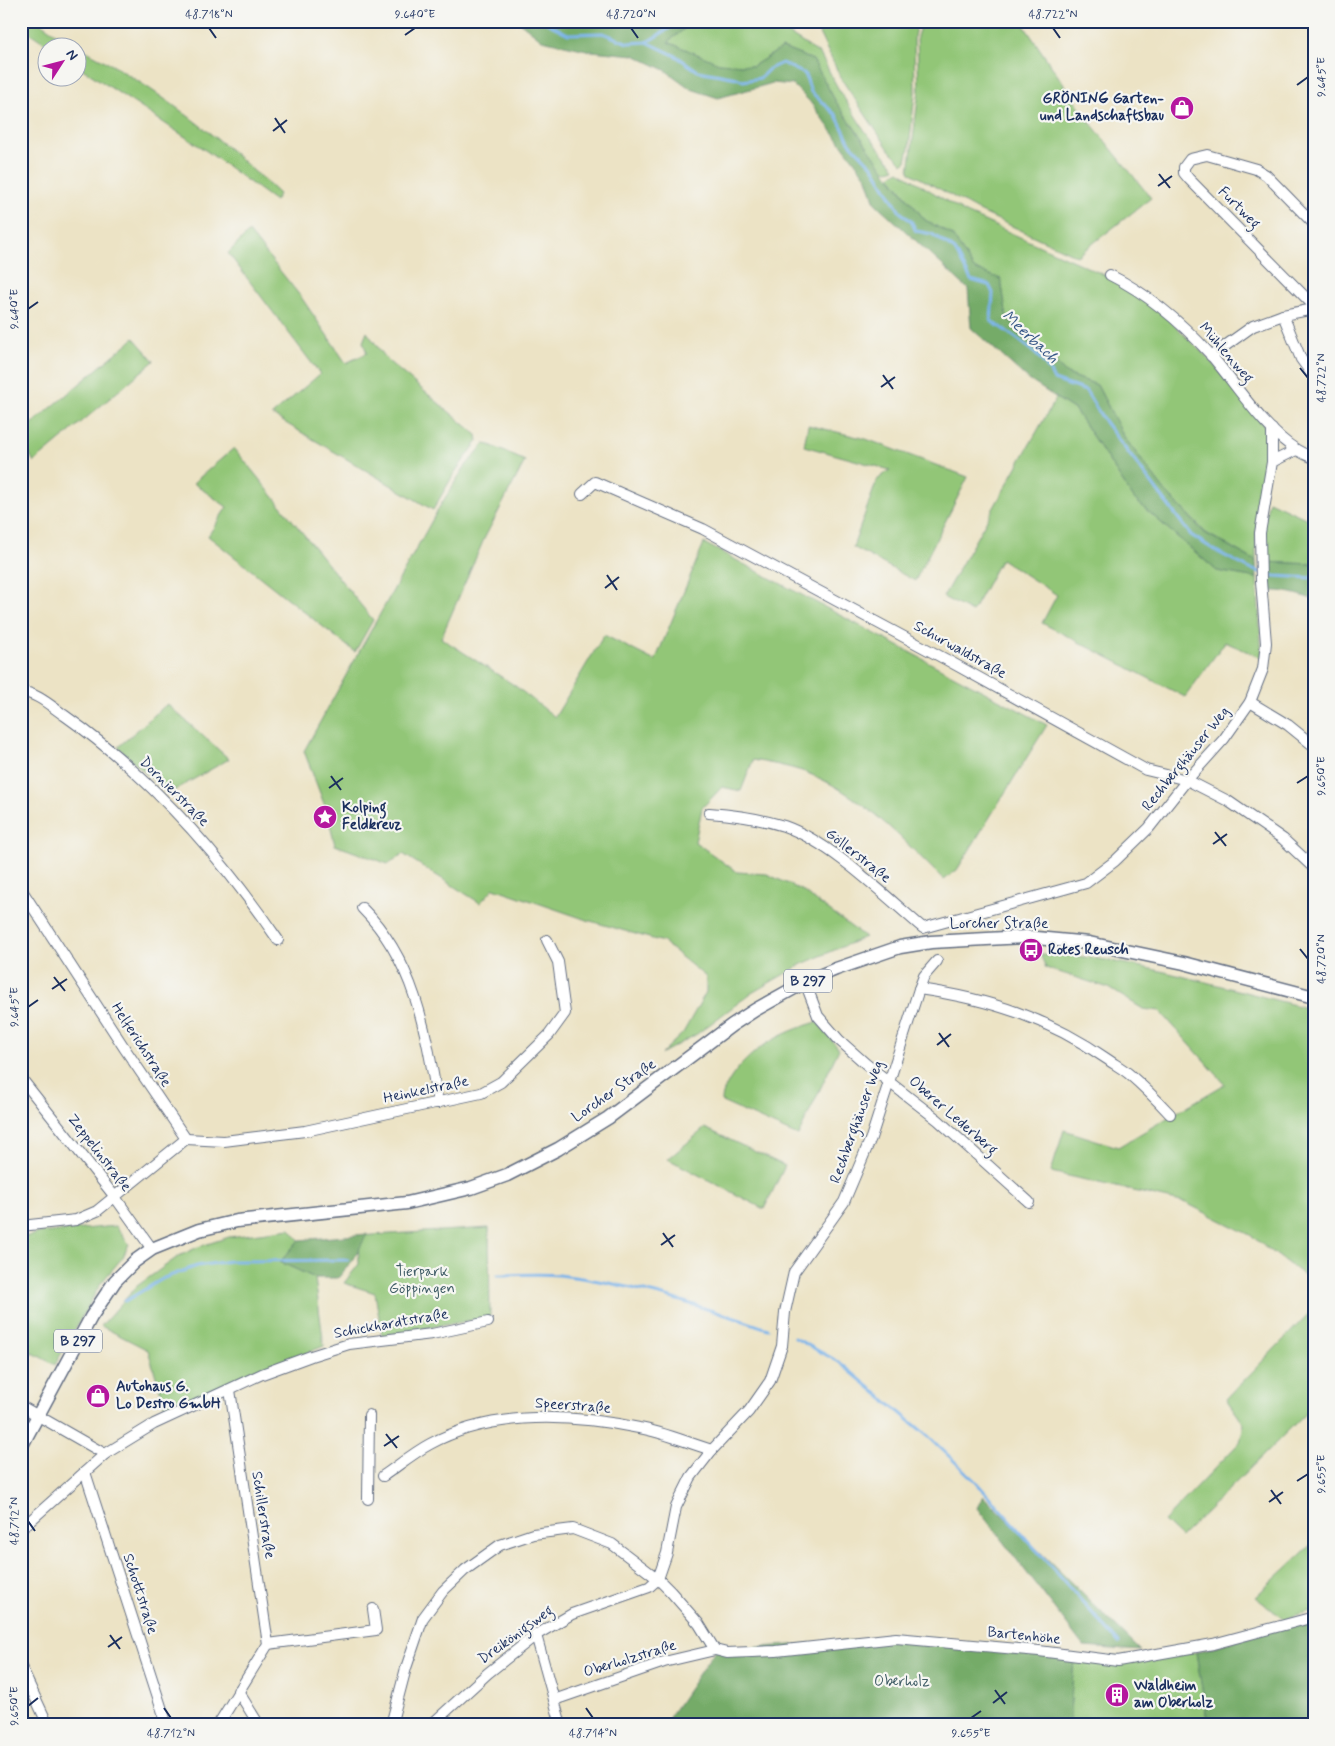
<svg xmlns="http://www.w3.org/2000/svg" width="1335" height="1746" viewBox="0 0 1335 1746" font-family="Mynerve,sans-serif">
<rect width="100%" height="100%" fill="#f6f6f2"/>
<filter id="ink" filterUnits="userSpaceOnUse"><feTurbulence type="fractalNoise" baseFrequency=".02" numOctaves="2"/><feDisplacementMap in="SourceGraphic" scale="10" xChannelSelector="R" yChannelSelector="G"/><feConvolveMatrix kernelMatrix="1 2 1 2 8 2 1 2 1" color-interpolation-filters="sRGB"/></filter>
<filter id="wash" filterUnits="userSpaceOnUse"><feTurbulence type="fractalNoise" baseFrequency=".0096" numOctaves="4" result="noise"/><feDisplacementMap in="SourceGraphic" scale="20" xChannelSelector="R" yChannelSelector="G"/><feGaussianBlur stdDeviation="1.12" result="paint"/><feColorMatrix in="noise" values="0 0 0 0 0 0 0 0 0 0 0 0 0 0 0 0 0 1.4 0 .05"/><feComposite in="paint" operator="in"/></filter>
<g filter="url(#wash)">
<rect width="100%" height="100%" fill="#ece3c5"/>
<!-- green -->
<g fill="#92c677" stroke="#567a6a">
<path d="M21 21H38C66 43 100 56 130 76 186 111 231 149 279 194L275 201 208 152 78 66V48L51 47 21 27Z"/>
<polygon points="694,21 769,21 820,54 839,90 865,131 895,168 885,171 836,102 813,60 782,48 753,66 718,63 668,42"/>
<polygon points="813,21 917,21 914,37 915,93 909,148 906,161 903,164 890,151 842,80"/>
<polygon points="922,21 1021,21 1085,116 1151,198 1077,256 981,212 909,172 919,90 917,36"/>
<polygon points="899,171 964,212 1109,277 1161,312 1209,359 1263,424 1267,431 1268,448 1264,498 1256,528 1256,561 1206,533 1165,491 1124,437 1097,385 1067,374 1007,318 1001,280 974,269 952,235 925,220 890,176"/>
<polygon points="249,232 301,297 346,363 367,353 363,342 367,332 388,361 477,435 478,441 455,472 433,510 272,415 320,374 228,253"/>
<polygon points="134,338 154,361 34,462 25,446 21,433"/>
<polygon points="1056,398 1075,410 1135,500 1217,571 1257,578 1262,658 1225,642 1185,697 1042,623 1057,595 1001,559 972,612 943,597"/>
<polygon points="808,425 866,439 968,477 915,581 853,547 877,480 890,470 804,446"/>
<path d="M484 444 490 445 525 461 484 539 441 638 514 685 555 717 604 635 655 661 704 543 1047 725 957 870 944 880C901 838 860 792 802 771 787 766 769 763 753 760L741 791 722 787 702 808 695 842 737 872 767 874 801 890 865 937 802 964 750 994 697 1034 661 1054 683 1033 706 992V977L663 942 587 920 494 888 480 903 403 854 388 864 335 845 326 809 304 751 440 506 464 468Z"/>
<polygon points="234,448 373,620 355,652 208,536 227,507 193,483"/>
<polygon points="1269,501 1314,522 1314,564 1263,562 1262,530"/>
<polygon points="167,704 229,759 168,794 118,747"/>
<path d="M1040 954C1083 954 1123 963 1165 972 1215 984 1264 997 1314 1010V1283L1250 1235 1186 1203 1051 1172 1064 1130 1118 1147 1225 1084 1160 1011 1143 1009 1109 988 1046 968Z"/>
<path d="M817 1022 839 1049 798 1136 722 1102C722 1093 725 1089 729 1081 749 1049 782 1032 817 1022Z"/>
<polygon points="705,1128 785,1166 764,1209 668,1159"/>
<polygon points="116,1226 129,1244 123,1257 101,1283 55,1365 33,1353 21,1364 21,1238 39,1233"/>
<polygon points="489,1228 490,1317 382,1336 375,1293 344,1283 359,1264 358,1236"/>
<polygon points="290,1229 299,1240 280,1262 315,1278 324,1346 166,1410 148,1350 101,1326 137,1286 179,1256 198,1247 229,1237"/>
<polygon points="1314,1308 1314,1405 1181,1537 1164,1521 1240,1442 1244,1424 1226,1399"/>
<polygon points="1314,1542 1314,1610 1284,1619 1255,1597"/>
<polygon points="1196,1652 1208,1725 1069,1725 1074,1659"/>
</g>
<!-- forest -->
<g fill="#75ab68" stroke="#486d63">
<polygon points="518,21 607,21 640,24 646,21 694,21 668,42 719,63 753,66 782,48 813,60 836,102 885,171 925,220 952,235 974,269 1001,279 1007,318 1067,374 1097,385 1124,437 1165,491 1205,533 1256,561 1257,578 1217,571 1135,500 1075,410 1029,380 971,328 968,289 875,203 867,178 810,102 793,85 773,83 718,98 691,89 665,70 634,55 591,51 542,40"/>
<path d="M1263 562 1314 564V600C1299 594 1283 590 1266 591Z"/>
<polygon points="367,1234 354,1259 338,1278 315,1278 280,1262 299,1240"/>
<polygon points="983,1496 1141,1651 1084,1647 977,1508"/>
<polygon points="1314,1617 1314,1725 1208,1725 1196,1652"/>
<polygon points="896,1638 1074,1659 1069,1725 664,1725 715,1650"/>
</g>
<g fill="none" stroke-linecap="round" stroke-linejoin="round">
<!-- stream -->
<g stroke="#79b3ea" stroke-width="3">
<polyline points="543,21 568,34 603,33 628,43 647,42 670,28 677,21"/>
<path d="M647 42 676 56 698 71 737 78 743 81 760 78 769 69 782 63 805 74 811 92 836 115 850 143 873 167 900 212 911 221 916 231 932 234 955 250 971 280 989 285 993 293 991 321C1013 336 1043 353 1054 380L1086 391 1105 422 1191 535 1216 551 1250 569 1274 576 1314 578"/>
<path d="M498 1275C518 1275 539 1273 559 1275 631 1283 699 1306 768 1329"/>
<polyline points="125,1301 164,1278 197,1266 230,1261 348,1260"/>
<polyline points="795,1338 839,1362 929,1437 975,1481 1119,1643"/>
</g>
</g>
</g>
<g filter="url(#ink)">
<g fill="none" stroke-linecap="round" stroke-linejoin="round">
<!-- minor casing -->
<g stroke="#646e82" stroke-width="12">
<g id="minor">
<polyline points="1314,224 1266,175 1256,169 1207,155 1190,159 1184,167 1184,173 1189,179 1314,306"/>
<path d="M1110 275C1148 294 1182 323 1210 354 1236 384 1263 429 1297 450 1302 453 1308 456 1314 458"/>
<polyline points="1283,315 1301,359 1314,377"/>
<polyline points="1211,356 1253,326 1283,315 1314,309"/>
<polyline points="1272,462 1272,429"/>
<polyline points="582,494 595,482 703,529 947,660 1146,770 1187,780 1228,801 1283,839 1314,868"/>
<path d="M21 692C36 692 52 707 64 715 149 775 220 855 278 940"/>
<polyline points="1250,702 1288,725 1314,746"/>
<path d="M709 813C735 815 759 818 784 826 832 843 884 895 923 928L1086 883 1115 861 1149 828 1187 780 1224 739 1250 702 1263 669 1266 643 1261 581 1260 533 1272 462 1296 450"/>
<polyline points="21,889 125,1049 186,1139 97,1211 76,1220 21,1226"/>
<path d="M362 908C415 961 426 1032 438 1103"/>
<polyline points="805,982 818,1016 839,1040 866,1064 938,1120 1029,1202"/>
<path d="M919 989C989 999 1048 1018 1107 1059 1114 1064 1122 1068 1129 1074 1143 1086 1157 1100 1170 1114"/>
<polyline points="21,1078 115,1197 152,1249"/>
<polyline points="186,1139 224,1141 305,1131 481,1093 501,1082 549,1035 565,1013 558,962 547,940"/>
<polyline points="21,1406 105,1454"/>
<polyline points="85,1472 167,1725"/>
<path d="M383 1476C398 1466 413 1453 430 1444 493 1410 570 1414 639 1428 663 1432 688 1443 712 1450"/>
<polyline points="368,1499 369,1415"/>
<polyline points="21,1529 105,1454 154,1424 262,1374 311,1356 349,1344 432,1334 488,1322"/>
<polyline points="536,1635 561,1725"/>
<polyline points="268,1644 376,1630 373,1609"/>
<polyline points="21,1667 48,1725"/>
<polyline points="238,1691 259,1725"/>
<polyline points="554,1700 664,1662 715,1650"/>
<polyline points="218,1725 268,1644 230,1390"/>
<polyline points="391,1725 406,1668 423,1618 443,1591 465,1570 500,1545 533,1534 573,1529 612,1544 658,1579 671,1592 699,1624 715,1650 727,1653 776,1651 896,1638 1039,1651 1118,1661 1213,1644 1314,1617"/>
<polyline points="431,1725 488,1673 536,1635 572,1614 649,1587 658,1579 667,1553 676,1507 691,1477 712,1450 749,1411 770,1381 782,1346 785,1312 794,1272 844,1202 871,1138 919,989 924,976 937,961"/>
</g>
</g>
<!-- major casing -->
<g stroke="#646e82" stroke-width="15">
<polyline id="major" points="21,1447 91,1317 115,1281 135,1261 152,1249 199,1230 237,1221 407,1203 471,1188 507,1175 558,1149 608,1118 732,1025 755,1010 805,982 836,969 900,947 931,942 1026,937 1089,943 1184,963 1314,997"/>
</g>
<!-- minor -->
<use href="#minor" stroke="#fff" stroke-width="10"/>
<!-- major -->
<use href="#major" stroke="#fff" stroke-width="12"/>
</g>
</g>
<!-- ticks -->
<path fill="none" stroke="#1b2f5e" stroke-width="2" d="M209 28 216 38M631 28 638 38M1053 28 1060 38M405 35 415 28M1297 85 1308 77M275 118 285 133M273 131 287 120M1159 174 1170 188M1158 186 1172 176M28 309 38 302M1300 368 1308 378M883 375 893 389M881 387 895 377M607 575 617 590M605 588 619 577M331 776 341 790M1297 783 1308 776M329 788 343 778M1215 832 1226 846M1213 844 1227 834M1300 949 1308 959M54 977 65 991M52 989 67 979M28 1007 38 1000M939 1033 949 1047M937 1045 951 1034M663 1233 673 1247M661 1245 675 1235M386 1434 397 1448M384 1446 399 1436M1297 1481 1308 1474M1271 1490 1281 1504M1269 1502 1283 1492M28 1521 35 1531M110 1635 120 1649M108 1647 122 1637M995 1690 1005 1704M993 1703 1007 1692M28 1706 38 1698M164 1708 171 1718M586 1708 593 1718M971 1718 981 1711"/>
<!-- icons -->
<defs>
<g id="shop-disc" transform="scale(1.25)"><circle r="9.5" fill="#b5179e" stroke="#f6f6f2"/><path d="M-5-2.5h2.3a2.7 3.5 0 0 1 5.4 0H5L5.5 6h-11ZM-1.5-2.5h3a1.5 2.3 0 0 0-3 0Z" fill="#fff"/></g>
<g id="sight-disc" transform="scale(1.25)"><circle r="9.5" fill="#b5179e" stroke="#f6f6f2"/><path d="M0-6L1.8-2.2L6-1.7L2.9 1.2L3.7 5.4L0 3.3L-3.7 5.4L-2.9 1.2L-6-1.7L-1.8-2.2Z" fill="#fff"/></g>
<g id="bus-disc" transform="scale(1.25)"><circle r="9.5" fill="#b5179e" stroke="#f6f6f2"/><path d="M-5-6H5V4H4V6H2V4H-2V6H-4V4H-5ZM-3.5-4V0h7V-4ZM-3.5 1.2v1.5H-2V1.2ZM2 1.2v1.5H3.5V1.2Z" fill="#fff"/></g>
<g id="building-disc" transform="scale(1.25)"><circle r="9.5" fill="#b5179e" stroke="#f6f6f2"/><path d="M-4-6H4V6H1V3H-1V6H-4ZM-2.5-4.3h1.7v1.8h-1.7ZM.8-4.3h1.7v1.8H.8ZM-2.5-1h1.7V.8h-1.7ZM.8-1h1.7V.8H.8Z" fill="#fff"/></g>
</defs>
<g fill-rule="evenodd">
<use href="#shop-disc" x="1182" y="108"/>
<use href="#sight-disc" x="325" y="817"/>
<use href="#bus-disc" x="1031" y="950"/>
<use href="#shop-disc" x="98" y="1396"/>
<use href="#building-disc" x="1117" y="1695"/>
</g>
<g text-anchor="middle" dominant-baseline="central" stroke-width="4.5" stroke-linejoin="round" paint-order="stroke">
<!-- shield labels -->
<g fill="#f6f6f2" stroke="#5d6b8a" stroke-width="1">
<rect x="784" y="969.5" width="48" height="23" rx="4"/>
<rect x="54" y="1329.5" width="48" height="23" rx="4"/>
</g>
<g font-size="14" font-weight="bold" fill="#1b2f5e">
<text x="808" y="981">B 297</text>
<text x="78" y="1341">B 297</text>
</g>
<!-- poi labels -->
<g font-size="15" font-weight="bold" fill="#1b2f5e" stroke="#f6f6f2" text-anchor="start">
<text x="1164" y="99" text-anchor="end">GRÖNING Garten-<tspan x="1164" dy="17">und Landschaftsbau</tspan></text>
<text x="342" y="808">Kolping<tspan x="342" dy="17">Feldkreuz</tspan></text>
<text x="1048" y="950">Rotes Reusch</text>
<text x="116" y="1387">Autohaus G.<tspan x="116" dy="17">Lo Destro GmbH</tspan></text>
<text x="1134" y="1686">Waldheim<tspan x="1134" dy="17">am Oberholz</tspan></text>
</g>
<!-- street labels -->
<g font-size="15" fill="#1b2f5e" stroke="#f6f6f2">
<text transform="translate(1239 208) rotate(45)">Furtweg</text>
<text transform="translate(1226 353) rotate(49)">Mühlenweg</text>
<text transform="translate(960 650) rotate(29)">Schurwaldstraße</text>
<text transform="translate(1186 759) rotate(-51)">Rechberghäuser Weg</text>
<text transform="translate(174 792) rotate(45)">Dornierstraße</text>
<text transform="translate(858 856) rotate(38)">Göllerstraße</text>
<text x="999" y="924">Lorcher Straße</text>
<text transform="translate(141 1045) rotate(57)">Helferichstraße</text>
<text transform="translate(426 1090) rotate(-12)">Heinkelstraße</text>
<text transform="translate(614 1091) rotate(-35)">Lorcher Straße</text>
<text transform="translate(953 1116) rotate(41)">Oberer Lederberg</text>
<text transform="translate(857 1122) rotate(-70)">Rechberghäuser Weg</text>
<text transform="translate(99 1153) rotate(52)">Zeppelinstraße</text>
<text transform="translate(391 1324) rotate(-10)">Schickhardtstraße</text>
<text transform="translate(573 1406) rotate(4)">Speerstraße</text>
<text transform="translate(263 1515) rotate(81)">Schillerstraße</text>
<text transform="translate(140 1594) rotate(72)">Schottstraße</text>
<text transform="translate(516 1635) rotate(-36)">Dreikönigsweg</text>
<text transform="translate(1024 1636) rotate(6)">Bartenhöhe</text>
<text transform="translate(630 1659) rotate(-17)">Oberholzstraße</text>
</g>
<!-- park labels -->
<g font-size="15" fill="#3f5c66" stroke="#f6f6f2">
<text x="422" y="1272">Tierpark<tspan x="422" dy="17">Göppingen</tspan></text>
<text x="902" y="1682">Oberholz</text>
</g>
<!-- water labels -->
<g font-size="16" font-style="italic" fill="#375788" stroke="#f6f6f2">
<text transform="translate(1030 337) rotate(43)">Meerbach</text>
</g>
</g>
<!-- margin -->
<rect width="1335" height="1746" fill="none" stroke="#f6f6f2" stroke-width="55"/>
<!-- north arrow -->
<g transform="translate(62 62) rotate(54)"><circle r="24" fill="#f6f6f2" stroke="#9ea6b7"/>
<path d="M0-4L9 19L0 12L-9 19Z" fill="#b5179e"/>
<text y="-8" font-size="14" font-weight="bold" text-anchor="middle" fill="#1b2f5e">N</text>
</g>
<rect x="28" y="28" width="1280" height="1690" fill="none" stroke="#1b2f5e" stroke-width="2"/>
<g font-size="12" text-anchor="middle" fill="#1b2f5e">
<text x="209" y="18">48.718°N</text>
<text x="415" y="18">9.640°E</text>
<text x="631" y="18">48.720°N</text>
<text x="1053" y="18">48.722°N</text>
<text transform="translate(1321 77) rotate(-90)" y="4">9.645°E</text>
<text transform="translate(14 309) rotate(-90)" y="4">9.640°E</text>
<text transform="translate(1321 378) rotate(-90)" y="4">48.722°N</text>
<text transform="translate(1321 776) rotate(-90)" y="4">9.650°E</text>
<text transform="translate(1321 959) rotate(-90)" y="4">48.720°N</text>
<text transform="translate(14 1007) rotate(-90)" y="4">9.645°E</text>
<text transform="translate(1321 1474) rotate(-90)" y="4">9.655°E</text>
<text transform="translate(14 1521) rotate(-90)" y="4">48.712°N</text>
<text transform="translate(14 1706) rotate(-90)" y="4">9.650°E</text>
<text x="171" y="1737">48.712°N</text>
<text x="593" y="1737">48.714°N</text>
<text x="971" y="1737">9.655°E</text>
</g>
</svg>
